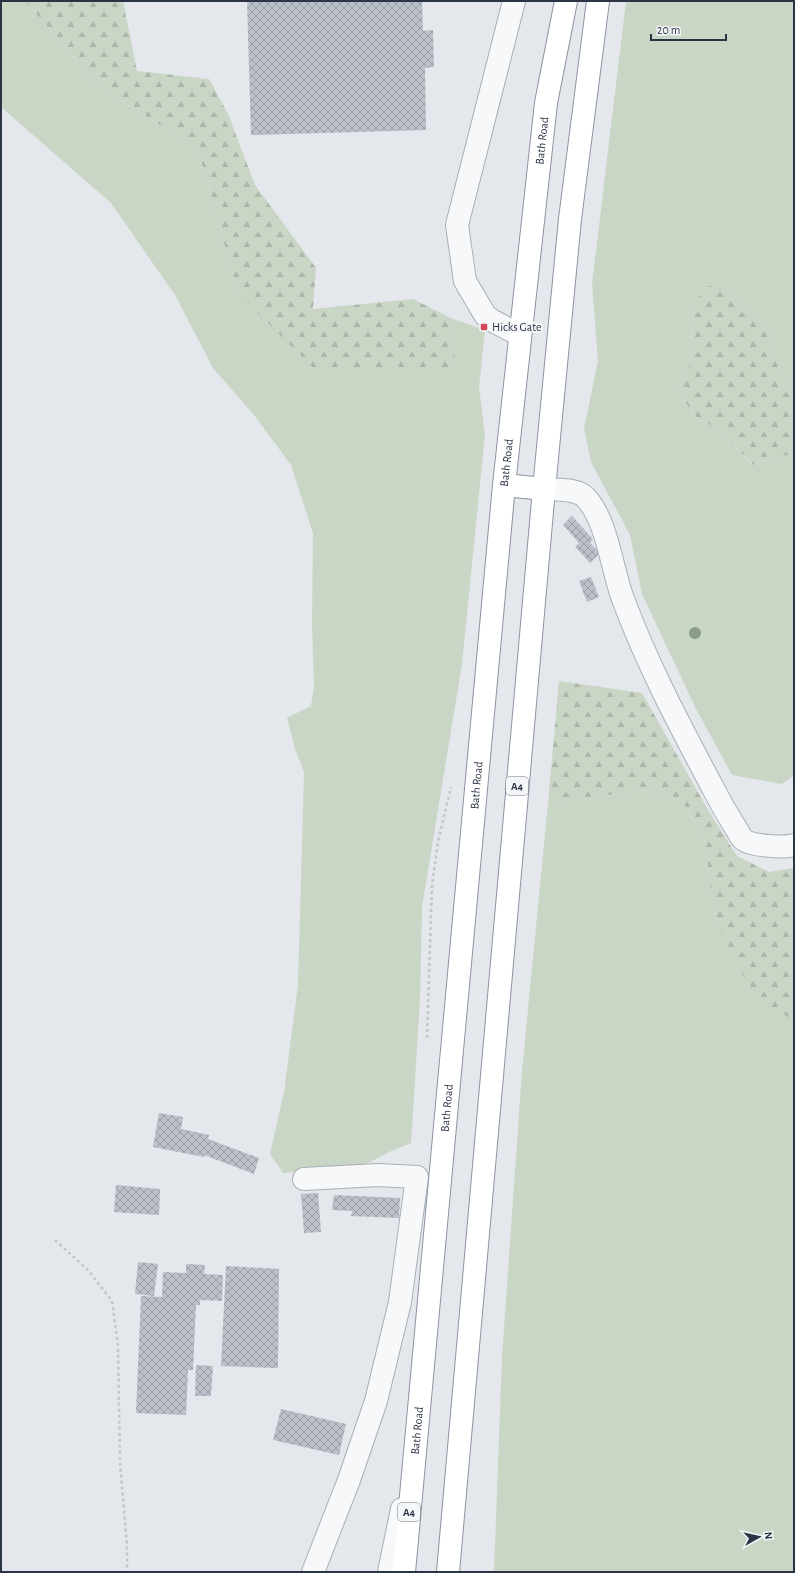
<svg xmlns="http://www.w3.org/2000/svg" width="795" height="1573" viewBox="0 0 795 1573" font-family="'Alegreya Sans',sans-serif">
<defs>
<pattern id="forest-firs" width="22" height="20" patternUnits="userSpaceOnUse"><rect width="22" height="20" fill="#c9d6c5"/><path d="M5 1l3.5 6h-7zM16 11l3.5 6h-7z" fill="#adb8ab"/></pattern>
<pattern id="building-cross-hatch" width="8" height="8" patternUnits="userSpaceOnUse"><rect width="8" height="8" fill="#bbc0ca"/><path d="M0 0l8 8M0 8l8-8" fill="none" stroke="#989da6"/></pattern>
</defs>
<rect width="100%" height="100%" fill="#e4e7ec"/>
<!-- green -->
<g fill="#c9d6c5">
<polygon points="1,1 25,1 98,86 198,149 238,293 455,367 453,319 485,330 479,387 485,435 462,664 422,907 420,1001 411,1143 391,1151 361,1167 283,1173 270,1154 284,1092 298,985 304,772 295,749 287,718 311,706 314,686 312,624 313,533 291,465 254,415 213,368 175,295 111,203 1,107"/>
<polygon points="626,1 794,1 794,395 779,370 767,325 746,311 731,288 693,304 690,363 678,392 695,416 719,430 752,465 794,453 794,775 782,784 732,775 696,709 642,594 630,535 591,462 584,429 598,361 592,284"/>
<polygon points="646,790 682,801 704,837 716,924 794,1020 794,1572 494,1572 502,1357 522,1071 548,803"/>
</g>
<!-- forest -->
<g fill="url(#forest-firs)">
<polygon points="25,1 123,1 137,71 209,79 228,114 255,185 316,268 313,309 413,299 453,319 455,367 316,371 238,293 198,149 98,86"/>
<polygon points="708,286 731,288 746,311 767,325 779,370 794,395 794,453 753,465 719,430 695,416 678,392 690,363 693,304"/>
<polygon points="559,681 642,693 708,810 737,856 769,872 794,868 794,1020 756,999 716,924 704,837 682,801 646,790 548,803"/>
</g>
<!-- building -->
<g fill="url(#building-cross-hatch)">
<polygon points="247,1 422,1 423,31 433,30 434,67 425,68 426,130 251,135"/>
<polygon points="572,516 593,539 590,543 600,553 590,563 575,547 579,543 563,525"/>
<polygon points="591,577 599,597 587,602 579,581"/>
<polygon points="159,1113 183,1117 181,1129 209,1135 208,1139 259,1158 254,1174 204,1155 204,1157 153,1147"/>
<polygon points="116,1185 160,1189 159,1215 114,1212"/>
<polygon points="318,1193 321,1232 304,1233 301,1194"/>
<polygon points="334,1195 400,1198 399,1218 351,1216 352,1211 332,1210"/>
<polygon points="138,1262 158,1264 154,1296 135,1294"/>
<polygon points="186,1264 205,1265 204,1274 223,1275 222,1301 200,1300 200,1305 196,1305 193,1370 188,1370 186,1415 136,1413 141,1296 162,1297 163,1272 186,1273"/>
<polygon points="226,1266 279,1269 278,1368 221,1366"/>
<polygon points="196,1365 213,1366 211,1396 195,1396"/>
<polygon points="281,1409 346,1424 339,1455 273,1440"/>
</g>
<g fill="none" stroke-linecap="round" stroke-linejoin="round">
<!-- minor casing -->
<g stroke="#a9aeb7" stroke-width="24">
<g id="minor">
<polyline points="514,1 457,225 465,281 485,315 493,321 520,335"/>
<path d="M544 489C556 490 575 488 585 497 607 519 612 570 623 599 647 664 680 726 713 788 720 802 728 816 737 830 739 833 741 838 744 840 752 846 785 848 794 845"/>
<polyline points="304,1179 378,1175 417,1177 400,1302 376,1401 349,1480 313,1572"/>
<polyline points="389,1572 402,1509"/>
</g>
</g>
<!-- highway casing -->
<g stroke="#8b94a3" stroke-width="24">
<g id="highway">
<polyline points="504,485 544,489"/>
<path id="s1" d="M404 1572 504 485 546 103 566 1"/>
<polyline points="448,1572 544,489 570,219 598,1"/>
</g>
</g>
<!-- path -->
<g stroke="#c2c5cb" stroke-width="2.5" stroke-dasharray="3 3" stroke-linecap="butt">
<polyline points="427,1038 432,886 438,842 451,787"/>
<polyline points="55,1240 88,1270 112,1301 118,1345 120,1462 127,1545 127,1572"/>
</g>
<!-- minor -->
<use href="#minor" stroke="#f7f8fa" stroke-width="22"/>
<!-- highway -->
<use href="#highway" stroke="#fff" stroke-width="22"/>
</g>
<!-- trees -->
<circle fill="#899d89" cx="695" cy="633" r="6"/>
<!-- markers -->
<rect fill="#d1495b" stroke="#f4f6f9" stroke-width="1.5" x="480" y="323" width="8" height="8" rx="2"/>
<g text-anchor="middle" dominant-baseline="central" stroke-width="4" stroke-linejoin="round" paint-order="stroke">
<!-- shield labels -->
<g fill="#f4f6f9" stroke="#676e7b" stroke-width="1">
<rect x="506" y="777" width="22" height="18" rx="3"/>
<rect x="398" y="1503" width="22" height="18" rx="3"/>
</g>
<g font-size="11" font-weight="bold" fill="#2b3445">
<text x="517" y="786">A4</text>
<text x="409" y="1512">A4</text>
</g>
<!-- street labels -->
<g font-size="12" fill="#2b3445" stroke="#f4f6f9">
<text stroke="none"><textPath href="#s1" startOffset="1438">Bath Road</textPath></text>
<text stroke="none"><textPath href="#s1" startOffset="1114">Bath Road</textPath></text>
<text stroke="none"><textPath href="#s1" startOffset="790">Bath Road</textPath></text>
<text stroke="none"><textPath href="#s1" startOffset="466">Bath Road</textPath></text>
<text stroke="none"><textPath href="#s1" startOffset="142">Bath Road</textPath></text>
</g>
<!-- poi labels -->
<g font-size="12" fill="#2b3445" stroke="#f4f6f9" text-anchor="start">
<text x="492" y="327">Hicks Gate</text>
</g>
</g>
<!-- border -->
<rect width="795" height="1573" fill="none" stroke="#2b3445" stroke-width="4"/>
<!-- north arrow -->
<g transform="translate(759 1537) rotate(82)" stroke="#f4f6f9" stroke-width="3" paint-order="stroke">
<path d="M0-3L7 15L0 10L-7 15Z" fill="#2b3445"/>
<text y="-6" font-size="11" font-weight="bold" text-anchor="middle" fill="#2b3445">N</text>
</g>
<!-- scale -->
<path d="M651 34v6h75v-6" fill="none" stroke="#2b3445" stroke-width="2"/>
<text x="657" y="34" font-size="12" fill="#2b3445" stroke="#f4f6f9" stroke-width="3" paint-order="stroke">20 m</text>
</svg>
